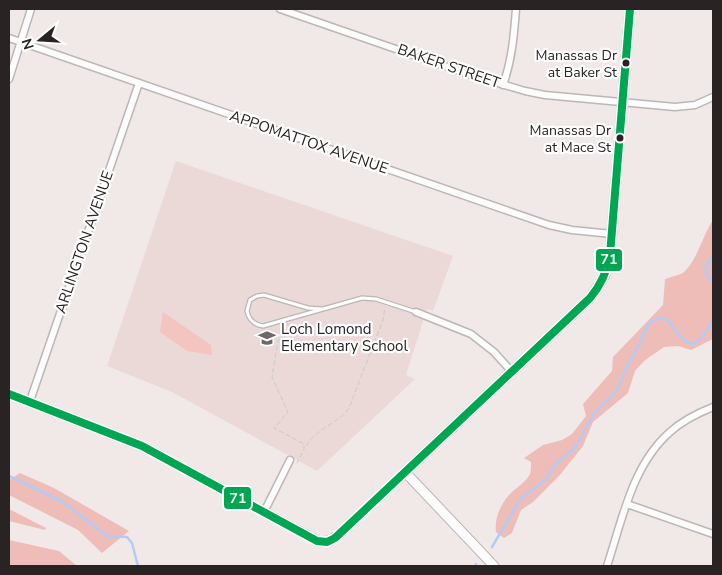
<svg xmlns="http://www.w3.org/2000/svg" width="722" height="575" viewBox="0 0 722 575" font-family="'Nunito Sans',sans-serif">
<rect width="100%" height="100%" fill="#f1e9e8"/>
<!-- built -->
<polygon fill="#ead9d7" points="176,161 453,256 433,311 427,309 406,375 415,379 317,471 172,392 107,366"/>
<!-- green -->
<polygon fill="#f4c5c0" points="163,312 211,345 212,355 187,351 160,332"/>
<!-- forest -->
<g fill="#eebdb8">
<path d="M713 220V339L691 350 678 346 664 347 644 361 635 371 628 393 593 422 583 446 559 476 533 502 521 510 512 533 504 538 496 532C494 518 501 503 511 493 517 487 526 482 530 474 531 471 531 466 531 462L524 458 543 445 562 440 572 434 586 416 583 404 612 371 613 357 663 305 665 279C670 277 676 276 681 274 696 265 703 234 713 220Z"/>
<polygon points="20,473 54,488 129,531 102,553 78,530 9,495 9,480"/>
<polygon points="9,509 46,528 45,530 9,521"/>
<polygon points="9,540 59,551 77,566 9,566"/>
</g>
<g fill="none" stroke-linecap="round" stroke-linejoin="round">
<!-- stream -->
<g stroke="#b3cbf7" stroke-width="2.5">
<path d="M713 256C705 264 702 275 713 282"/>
<polyline points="9,476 63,502 107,536 127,537 132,543 138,566"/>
<path d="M492 547 518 503 523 497 546 479 555 465 576 446 595 412 617 390 629 362 639 345 649 323 658 318H662L668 321 681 337 690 344C701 343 708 328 713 320"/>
<polyline points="475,566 476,564"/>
</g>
<!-- service casing -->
<g stroke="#bcb6b5" stroke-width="5.5">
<path id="service" d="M322 309 308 308 264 295 257 296 250 300 247 311C249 320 254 325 263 326L362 298 376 299 416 312"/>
</g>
<!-- minor casing -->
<g stroke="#bcb6b5" stroke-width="9">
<g id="minor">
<polyline points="280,9 465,73 525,91 545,95 675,107 695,105 713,97"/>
<polyline points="9,38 549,225 572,230 612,234"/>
<polyline points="9,79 31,9"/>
<path d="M503 85C512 60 514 35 516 9"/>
<polyline points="416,312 471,334 494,352 512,372"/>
<polyline points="30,401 139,83"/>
<polyline points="627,504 713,534"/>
<polyline points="264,512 290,460"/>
<path d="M607 566C622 521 632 465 670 432 682 421 698 413 713 407"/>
</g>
</g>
<!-- tertiary casing -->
<g stroke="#bcb6b5" stroke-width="10">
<polyline id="tertiary" points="9,394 142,446 320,542 330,540 338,535 405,472"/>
</g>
<!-- secondary casing -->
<g stroke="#bcb6b5" stroke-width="11">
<polyline id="secondary" points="494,566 405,472 590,298 604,277 610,255 630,9"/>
</g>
<!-- path -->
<g stroke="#cdc9c9" stroke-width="1" stroke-dasharray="5 2.5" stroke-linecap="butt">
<polyline points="288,324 291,334 281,338 278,341 272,377 288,412 274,428 304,444 304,449 297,463"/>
<path d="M306 446C315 429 338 424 349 408L383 320 385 307"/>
</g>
<!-- service -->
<use href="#service" stroke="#fdfcfc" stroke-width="3"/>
<!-- minor -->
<use href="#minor" stroke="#fdfcfc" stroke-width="6"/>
<!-- tertiary -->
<use href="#tertiary" stroke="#fdfcfc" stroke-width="8"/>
<!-- secondary -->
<use href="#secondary" stroke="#fdfcfc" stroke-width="9"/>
<!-- bus-1 casing -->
<g stroke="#fff" stroke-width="11">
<path id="bus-1" d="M9 394 142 446 317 541 327 542 335 538 590 298C601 285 607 272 610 255L630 9"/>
</g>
<!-- bus-1 -->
<use href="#bus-1" stroke="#00a651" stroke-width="8"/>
</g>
<!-- icons -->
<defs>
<g id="school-bare" transform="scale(1.35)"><path d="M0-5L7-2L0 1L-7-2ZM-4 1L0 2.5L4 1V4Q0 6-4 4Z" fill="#6f6868" stroke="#fff" stroke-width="2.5" paint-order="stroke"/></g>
</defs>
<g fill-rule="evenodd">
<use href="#school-bare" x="267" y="338"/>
</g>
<!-- markers -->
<g fill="#292323" stroke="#fff" stroke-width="2">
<circle cx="626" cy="63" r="4.5"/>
<circle cx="620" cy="138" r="4.5"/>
</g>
<g text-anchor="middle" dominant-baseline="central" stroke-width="4.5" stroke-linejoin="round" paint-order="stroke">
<!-- bus labels -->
<g font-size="14" fill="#292323" stroke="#fff" text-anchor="end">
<text x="617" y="55">Manassas Dr<tspan x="617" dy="17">at Baker St</tspan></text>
<text x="611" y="130">Manassas Dr<tspan x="611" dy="17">at Mace St</tspan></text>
</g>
<!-- street labels -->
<g font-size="15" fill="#292323" stroke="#fff">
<text transform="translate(449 66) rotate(19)">BAKER STREET</text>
<text transform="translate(309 142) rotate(19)">APPOMATTOX AVENUE</text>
<text transform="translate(84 242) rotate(-71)">ARLINGTON AVENUE</text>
</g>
<!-- poi labels -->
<g font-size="15" fill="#292323" stroke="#fff" text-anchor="start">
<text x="281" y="329">Loch Lomond<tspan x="281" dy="17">Elementary School</tspan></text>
</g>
</g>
<g stroke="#fff" stroke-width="2">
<rect x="595" y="248" width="28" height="24" rx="5" fill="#00a651"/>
<rect x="223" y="486" width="29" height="24" rx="5" fill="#00a651"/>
</g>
<g font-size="14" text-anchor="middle" font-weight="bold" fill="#fff">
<text x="609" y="264">71</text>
<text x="238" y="503">71</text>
</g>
<!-- border -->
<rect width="722" height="575" fill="none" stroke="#292323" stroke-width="20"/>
<!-- north arrow -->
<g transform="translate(40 40) rotate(252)" stroke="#ffffff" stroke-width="4" paint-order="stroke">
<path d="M0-4L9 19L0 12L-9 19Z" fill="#292323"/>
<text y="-8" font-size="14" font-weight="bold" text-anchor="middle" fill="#292323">N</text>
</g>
</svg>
